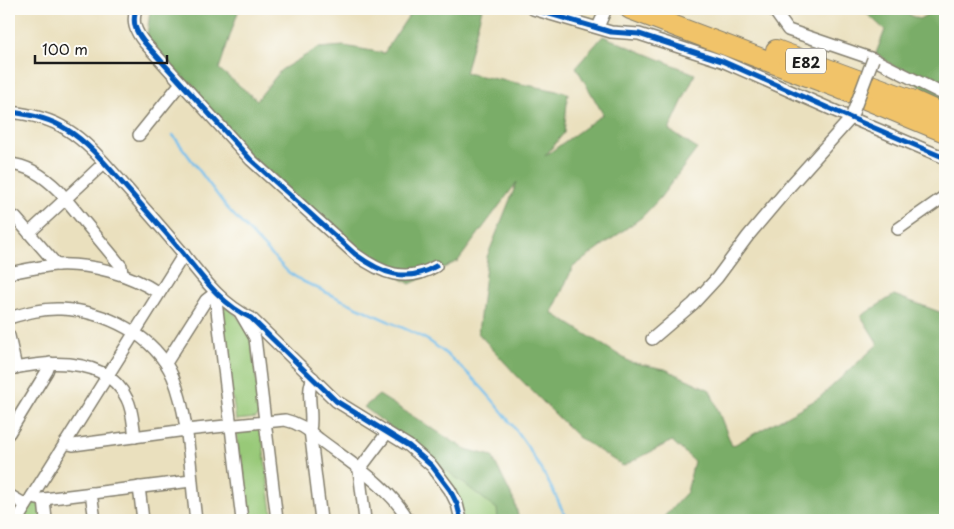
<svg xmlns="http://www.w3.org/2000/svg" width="954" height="529" viewBox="0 0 954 529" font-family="'Playpen Sans',sans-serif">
<rect width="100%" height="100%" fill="#fdfcf7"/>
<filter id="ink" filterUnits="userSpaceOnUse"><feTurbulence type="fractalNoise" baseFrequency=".02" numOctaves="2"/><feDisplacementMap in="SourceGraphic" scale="10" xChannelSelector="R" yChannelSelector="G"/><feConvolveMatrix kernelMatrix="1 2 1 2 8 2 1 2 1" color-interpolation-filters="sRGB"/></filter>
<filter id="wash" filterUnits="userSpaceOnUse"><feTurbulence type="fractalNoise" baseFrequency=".0096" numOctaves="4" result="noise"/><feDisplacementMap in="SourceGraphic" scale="20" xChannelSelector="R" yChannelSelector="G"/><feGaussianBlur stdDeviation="1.12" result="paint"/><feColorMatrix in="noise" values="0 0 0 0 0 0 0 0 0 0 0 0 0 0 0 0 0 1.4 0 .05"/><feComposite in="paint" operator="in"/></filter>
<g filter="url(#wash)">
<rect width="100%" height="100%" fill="#eae0be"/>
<!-- green -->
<g fill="#98c978" stroke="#5a724a">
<polygon points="222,306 231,310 237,316 250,333 261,413 256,418 236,420 219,309"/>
<polygon points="236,428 261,428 273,520 245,520"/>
<polygon points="446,456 500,507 501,520 465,520 431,459"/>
<polygon points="38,502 43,520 20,520 30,503"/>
</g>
<!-- forest -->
<g fill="#7aad68" stroke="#4b6442">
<polygon points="150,9 239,9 219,69 257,100 281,70 318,48 344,46 384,53 413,9 482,9 465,73 568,93 564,133 545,156 603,114 576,67 603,36 695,74 669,130 697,149 660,198 642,217 573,267 552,313 630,362 665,369 710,390 732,446 819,398 878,344 861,316 894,295 945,314 945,520 661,520 687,492 694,461 672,441 623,466 578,437 518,377 478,333 487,257 517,182 458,261 410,284 366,258 252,159 147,37"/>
<polygon points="862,9 902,9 904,12 919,19 930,13 928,9 945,9 945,103 938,100 876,53 885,30"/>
<polygon points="379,395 465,449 492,456 515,503 519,520 498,520 497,509 364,407"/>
</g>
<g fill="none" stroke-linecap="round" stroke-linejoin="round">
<!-- stream -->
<path stroke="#72beec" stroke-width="2.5" d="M173 135 227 208 288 272 302 281C330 294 359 308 388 321 402 328 419 334 432 343 490 385 539 455 567 520"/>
</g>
</g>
<g filter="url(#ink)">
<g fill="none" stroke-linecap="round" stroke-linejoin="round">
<!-- minor casing -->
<g stroke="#837e6d" stroke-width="14">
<g id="minor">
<path d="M136 9C132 22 135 31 144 42L251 160 355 254C381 273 406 284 436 266"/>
<polyline points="533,9 611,32 639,34 722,61 851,118 945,158"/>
<polyline points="773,9 788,30 873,59 945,95"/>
<polyline points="598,27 606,9"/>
<path d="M9 112C29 114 49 118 66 129 92 145 111 171 131 193 149 214 168 235 186 257 205 281 223 305 251 318L336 401 409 446 432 466 450 490 457 504 461 520"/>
<polyline points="139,135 181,83"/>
<path d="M9 164C29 165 45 177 59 191L121 266 122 274"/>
<polyline points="9,214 16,218 57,265"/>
<polyline points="898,229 945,196"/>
<polyline points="29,233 104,163"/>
<path d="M9 273C24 270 39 267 55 265 91 263 130 274 159 293"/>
<polyline points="215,293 242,520"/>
<polyline points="241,314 255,338 277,520"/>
<path d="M9 318C26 313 43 308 61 309 105 311 155 335 173 377 190 418 190 476 196 520"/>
<polyline points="9,336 16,368"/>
<polyline points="652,339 693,304 717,278 748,236 791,185 851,118"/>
<polyline points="166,363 206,300 215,293"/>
<path d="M9 369C48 361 106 355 127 399 133 410 133 425 135 437"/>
<path d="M313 378C305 394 314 412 310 430L321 520"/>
<polyline points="9,433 47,371 50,363"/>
<path d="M65 443 73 445 186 430 285 420C299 423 309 430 319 439 348 461 393 489 408 520"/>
<polyline points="139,487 143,520"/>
<polyline points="91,493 95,520"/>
<polyline points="9,495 26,505"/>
<polyline points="32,496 37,499 44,499 191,481"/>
<polyline points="44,499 46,520"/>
<polyline points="17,520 184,254"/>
<polyline points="365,520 359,470 387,433"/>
</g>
</g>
<!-- motorway casing -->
<g stroke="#837e6d" stroke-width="22">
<g id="motorway">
<polyline points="630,9 839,88 945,132"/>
<polyline points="776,50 914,101 945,115"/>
</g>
</g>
<!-- minor -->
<use href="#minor" stroke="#fff" stroke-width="11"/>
<!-- motorway -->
<use href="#motorway" stroke="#f1c369" stroke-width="20"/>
<!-- minor-bridge casing -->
<g stroke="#837e6d" stroke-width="14" stroke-linecap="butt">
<polyline id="minor-bridge" points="851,118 873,59"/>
</g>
<!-- minor-bridge -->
<use href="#minor-bridge" stroke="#fff" stroke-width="11"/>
<!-- cycleway casing -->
<g stroke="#fdfcf7" stroke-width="8">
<g id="cycleway">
<path d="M136 9C132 22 135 31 144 42L251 160 355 254C381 273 406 284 436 266"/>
<polyline points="533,9 611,32 639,34 722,61 851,118 945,158"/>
<path d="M9 112C29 114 49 118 66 129 92 145 111 171 131 193 149 214 168 235 186 257 205 281 223 305 251 318L336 401 409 446 432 466 450 490 457 504 461 520"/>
</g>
</g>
<!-- cycleway -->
<use href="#cycleway" stroke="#0057b8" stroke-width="5"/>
</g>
</g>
<g text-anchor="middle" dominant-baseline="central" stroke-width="4" stroke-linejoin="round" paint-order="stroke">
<!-- shield labels -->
<rect fill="#fdfcf7" stroke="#605f5e" stroke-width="1" x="786" y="48.5" width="40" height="25" rx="4"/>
<g font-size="15" font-weight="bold" fill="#1c1c1c">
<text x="806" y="61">E82</text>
</g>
</g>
<!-- margin -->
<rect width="954" height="529" fill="none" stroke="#fdfcf7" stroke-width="30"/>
<!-- scale -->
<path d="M35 55v8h132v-8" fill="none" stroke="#1c1c1c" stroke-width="2.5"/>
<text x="42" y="55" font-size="15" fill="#1c1c1c" stroke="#fdfcf7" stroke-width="4" paint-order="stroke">100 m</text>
</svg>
